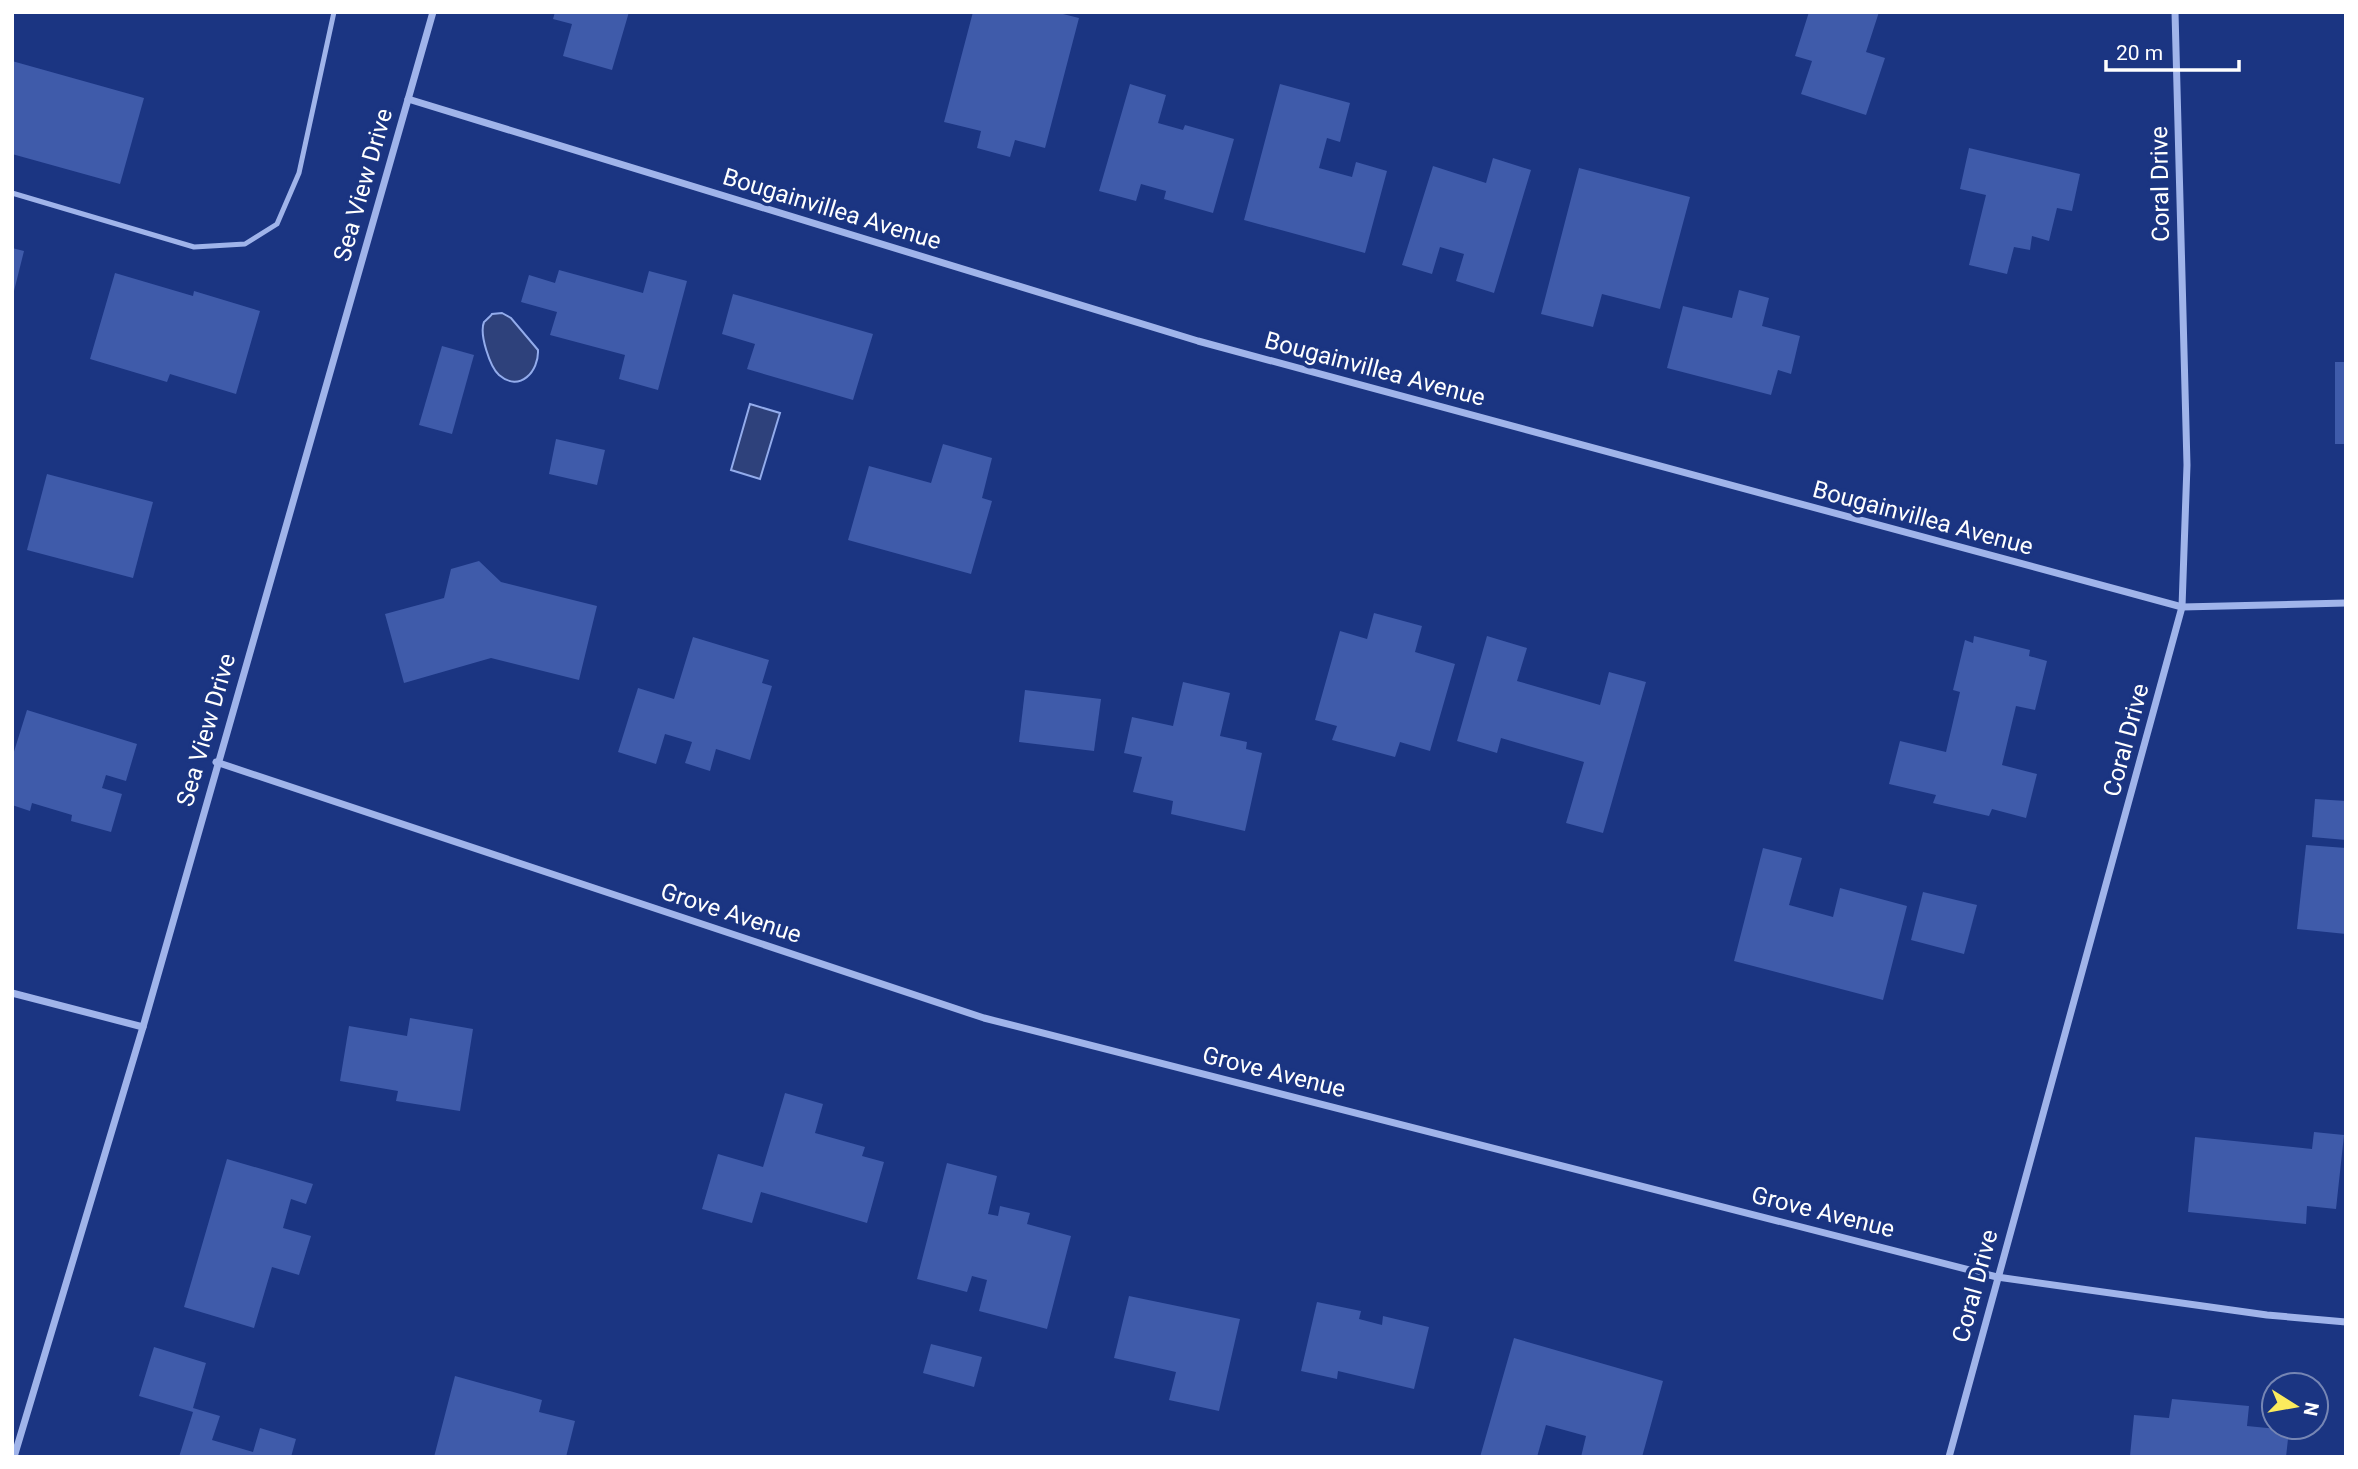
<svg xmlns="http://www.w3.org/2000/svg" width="2358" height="1469" viewBox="0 0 2358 1469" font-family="Roboto,sans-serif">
<rect width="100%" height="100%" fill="#1b3582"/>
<!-- water -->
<g fill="#2e417b" stroke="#93acec" stroke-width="2">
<path d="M502 313 511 318 538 350C539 371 520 393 499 375 490 367 479 334 484 322 485 321 491 316 492 314Z"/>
<polygon points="750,404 780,413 760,479 731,470"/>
</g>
<!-- building -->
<g fill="#3f5baa">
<polygon points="555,12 629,12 612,70 563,56 572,24 553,19"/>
<polygon points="973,12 1055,12 1079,18 1045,148 1015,140 1010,157 977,148 981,131 944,122"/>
<polygon points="1809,12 1879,12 1866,52 1885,58 1866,115 1801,94 1812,61 1795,56"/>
<polygon points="12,61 144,98 120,184 12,154"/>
<polygon points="1130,84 1166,95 1158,123 1183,130 1185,125 1234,139 1213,213 1164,199 1166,191 1141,184 1136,201 1099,191"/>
<polygon points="1280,84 1350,103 1340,142 1327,138 1319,168 1352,177 1356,162 1387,171 1365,253 1244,220"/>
<polygon points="1969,148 2080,174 2072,211 2057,208 2049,241 2032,236 2030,250 2014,247 2007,274 1969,265 1986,195 1960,189"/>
<polygon points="1493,158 1531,170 1494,293 1456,281 1464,254 1440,247 1432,274 1402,265 1433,166 1486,183"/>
<polygon points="1579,168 1690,197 1660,309 1602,294 1593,327 1541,314"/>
<polygon points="12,248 24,251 13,295 12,295"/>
<polygon points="559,270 643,293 649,271 687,281 658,390 619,379 625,355 550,335 557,312 521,302 529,275 555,283"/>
<polygon points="115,273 193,296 194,291 260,311 236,394 170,374 167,382 90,359"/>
<polygon points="1739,290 1769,298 1762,326 1800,336 1791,374 1778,370 1771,395 1667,368 1683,306 1732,318"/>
<polygon points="733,294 873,334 853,400 747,369 755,344 722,334"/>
<polygon points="442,346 474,355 452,434 419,425"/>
<rect x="2335" y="362" width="11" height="82"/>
<polygon points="556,439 605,450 597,485 549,474"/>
<polygon points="943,444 992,458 982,498 992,501 971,574 848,540 869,466 931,483"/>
<polygon points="47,474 153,502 133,578 27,550"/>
<polygon points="479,561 501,582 597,606 579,680 491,658 404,683 385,614 444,598 451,569"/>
<polygon points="1374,613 1422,626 1415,652 1455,664 1430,751 1400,742 1395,757 1332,740 1337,726 1315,720 1340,631 1367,639"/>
<polygon points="1487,636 1527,648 1517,681 1600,705 1609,672 1646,682 1603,833 1566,823 1584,762 1501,738 1497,753 1457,741"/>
<polygon points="1974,636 2030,650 2029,656 2047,661 2035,710 2016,706 2002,765 2037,774 2026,818 1992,809 1989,816 1933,803 1936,795 1889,784 1900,741 1946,752 1960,692 1953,690 1965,640 1973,643"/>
<polygon points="693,637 769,660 762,683 772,686 750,760 716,749 710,771 685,763 692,742 665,734 656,764 618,752 638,688 674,699"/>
<polygon points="1183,682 1230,693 1220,736 1247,742 1246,749 1262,753 1245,831 1171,814 1173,801 1133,792 1142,757 1124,753 1132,717 1173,726"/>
<polygon points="1025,690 1101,699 1094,751 1019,742"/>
<polygon points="27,710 137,744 126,781 106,775 102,788 122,794 111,832 71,821 72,815 32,803 30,811 12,805 12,758"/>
<polygon points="2315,799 2346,801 2346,840 2312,837"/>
<polygon points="2306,845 2346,848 2346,934 2297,929"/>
<polygon points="1763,848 1802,858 1789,905 1833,917 1840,888 1907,906 1883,1000 1734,961"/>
<polygon points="1923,892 1977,905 1964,954 1911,940"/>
<polygon points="410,1018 473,1029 460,1111 396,1101 398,1091 340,1081 349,1026 407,1036"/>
<polygon points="785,1093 823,1104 815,1133 865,1147 862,1156 884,1162 867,1223 761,1192 752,1223 702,1209 718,1154 763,1167"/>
<polygon points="2314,1132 2344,1135 2336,1209 2307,1206 2306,1224 2188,1212 2195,1137 2312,1149"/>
<polygon points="227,1159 313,1184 306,1204 291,1199 283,1228 311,1236 299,1275 272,1267 254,1328 184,1307"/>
<polygon points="947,1163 997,1176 988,1214 998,1216 1000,1206 1030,1213 1027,1224 1071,1236 1047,1329 979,1311 987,1280 972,1276 967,1292 917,1279"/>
<polygon points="1129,1296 1240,1319 1219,1411 1169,1400 1176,1372 1114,1358"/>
<polygon points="1317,1302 1361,1311 1359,1319 1382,1325 1383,1316 1429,1327 1414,1389 1338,1371 1337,1379 1301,1371"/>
<polygon points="1514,1338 1663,1381 1642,1457 1581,1457 1586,1436 1546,1425 1537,1457 1480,1457"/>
<polygon points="931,1344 982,1357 974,1387 923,1373"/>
<polygon points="154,1347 206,1363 193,1408 220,1416 212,1440 253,1452 260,1428 296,1439 291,1457 179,1457 193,1412 139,1396"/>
<polygon points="455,1376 542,1400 539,1412 575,1421 566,1457 434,1457"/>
<polygon points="2172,1399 2249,1406 2247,1426 2289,1430 2286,1457 2130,1456 2134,1415 2169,1418"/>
</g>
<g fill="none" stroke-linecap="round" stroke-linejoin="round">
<!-- service -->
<polyline stroke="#a0b4ea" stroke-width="5" points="12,193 194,247 245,244 277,224 299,173 334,12"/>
<!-- minor -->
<g stroke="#a0b4ea" stroke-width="7">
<polyline points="408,99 1198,341 2182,607 2346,603"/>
<polyline points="216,762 984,1018 1997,1277 2267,1315 2346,1322"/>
<polyline points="12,993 143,1027"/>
<polyline points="14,1457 143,1027 433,12"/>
<polyline points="1949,1457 2182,607 2187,465 2175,12"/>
</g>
</g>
<g text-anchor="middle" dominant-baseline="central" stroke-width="7" stroke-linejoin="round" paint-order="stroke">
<!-- street labels -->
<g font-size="24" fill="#fff" stroke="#1b3582">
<text transform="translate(2160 184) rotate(-91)">Coral Drive</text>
<text transform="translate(363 185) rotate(-74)">Sea View Drive</text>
<text transform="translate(832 209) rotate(17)">Bougainvillea Avenue</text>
<text transform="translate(1375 369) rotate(15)">Bougainvillea Avenue</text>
<text transform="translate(1923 518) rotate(15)">Bougainvillea Avenue</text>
<text transform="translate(206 730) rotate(-74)">Sea View Drive</text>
<text transform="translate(2126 740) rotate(-75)">Coral Drive</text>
<text transform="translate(731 913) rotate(18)">Grove Avenue</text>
<text transform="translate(1274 1072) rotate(14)">Grove Avenue</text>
<text transform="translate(1823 1212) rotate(14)">Grove Avenue</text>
<text transform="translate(1975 1286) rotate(-75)">Coral Drive</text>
</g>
</g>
<!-- border -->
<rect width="2358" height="1469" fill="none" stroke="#ffffff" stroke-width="28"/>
<!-- north arrow -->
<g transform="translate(2295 1406) rotate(101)"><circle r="33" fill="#1b3582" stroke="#7686b4" stroke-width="2"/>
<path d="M0-5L12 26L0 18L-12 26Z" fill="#fbeb5d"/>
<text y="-10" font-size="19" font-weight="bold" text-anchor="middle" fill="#ffffff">N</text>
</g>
<!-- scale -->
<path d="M2106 60v10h133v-10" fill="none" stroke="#ffffff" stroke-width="3.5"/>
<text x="2116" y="60" font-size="21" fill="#ffffff" stroke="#1b3582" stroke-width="5" paint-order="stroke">20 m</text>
</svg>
